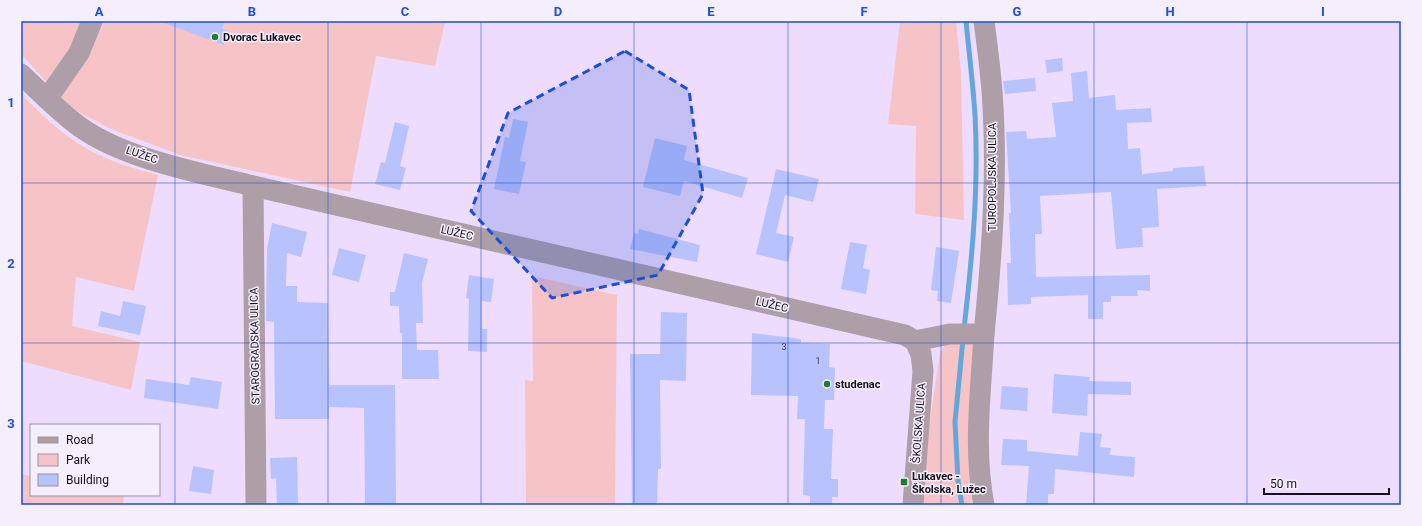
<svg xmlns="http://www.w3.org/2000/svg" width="1422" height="526" viewBox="0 0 1422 526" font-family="Roboto,sans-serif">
<rect width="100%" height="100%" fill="#eedcfe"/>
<!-- green -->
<g fill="#f6c4c7">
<polygon points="21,21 444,21 445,22 435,66 376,56 350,192 180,155 111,129 69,107 21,54"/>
<polygon points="900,21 956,21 961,73 964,220 915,214 916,126 888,124"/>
<path d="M21 94C40 113 60 133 84 147 107 161 133 168 158 175L134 291 76 277 72 326 140 342 131 390 21 361Z"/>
<polygon points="532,276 617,295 615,505 526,505 525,380 533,381"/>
<polygon points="947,341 979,346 977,505 921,505 927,439 940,353"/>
<polygon points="21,474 31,476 31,495 124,495 123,505 21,505"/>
</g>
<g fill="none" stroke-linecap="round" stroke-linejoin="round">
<!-- stream -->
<g stroke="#65a7db" stroke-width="5">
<path d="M964 329C972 258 979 187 975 115 973 84 969 52 966 21"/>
<polyline points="962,505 958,481 955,422 963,339"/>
</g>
</g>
<!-- building -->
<g fill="#b8c2fc">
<polygon points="164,21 225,21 222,29 228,31 224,45 164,23"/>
<polygon points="1062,58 1063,71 1047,73 1045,60"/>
<polygon points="1087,71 1089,98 1115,95 1116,110 1151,108 1152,122 1127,123 1128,149 1140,148 1142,174 1173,171 1173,168 1204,166 1206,186 1157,189 1159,227 1142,228 1143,247 1116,249 1111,192 1040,196 1042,234 1035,234 1036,277 1150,275 1150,291 1137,290 1138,296 1111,296 1111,302 1103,302 1103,319 1088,319 1088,295 1031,297 1031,304 1008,305 1007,263 1011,263 1009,213 1011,213 1006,132 1026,131 1027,139 1056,137 1052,103 1073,101 1071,73"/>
<polygon points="1035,78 1036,91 1005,94 1003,81"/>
<polygon points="513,119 528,122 520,161 526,162 519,194 494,189 505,137 509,138"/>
<polygon points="395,122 409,126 400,166 406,168 400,190 375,184 381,162 385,163"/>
<polygon points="655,138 687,146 684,160 748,178 742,198 684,181 680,196 643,187"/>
<polygon points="776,169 819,179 813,202 785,195 776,233 794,237 788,262 756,254"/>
<polygon points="272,223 307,232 301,257 287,253 286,286 297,286 297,302 328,303 329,385 395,385 396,505 365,505 364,408 329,407 329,419 275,419 274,322 266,321 267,249"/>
<polygon points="639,229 700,245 697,262 630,249 634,233 638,234"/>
<polygon points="850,242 867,245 863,268 870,270 866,294 841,289"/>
<polygon points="936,247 959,251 951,303 937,301 938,291 931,290"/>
<polygon points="339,248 366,255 359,282 332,275"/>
<polygon points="404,253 428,259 422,283 423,323 416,323 417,350 438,350 439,379 402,379 402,333 400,333 399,306 390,306 390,292 395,292"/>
<polygon points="469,275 494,279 491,302 482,301 482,329 487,329 487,352 468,351 469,299 466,298"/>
<polygon points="123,301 146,306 140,335 98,326 101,311 120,316"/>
<polygon points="661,312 687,313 686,381 660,380 661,469 658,469 657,505 632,505 630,354 660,354"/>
<polygon points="752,333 801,339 801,343 830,344 829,367 835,368 834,400 825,400 824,429 833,429 831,479 838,479 838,497 832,497 832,505 810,505 810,496 803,495 805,419 797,419 798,396 751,395"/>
<polygon points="1054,374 1090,377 1089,381 1131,382 1131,395 1088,394 1087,416 1052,413"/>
<polygon points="191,377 222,382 218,409 144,398 146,379 189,385"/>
<polygon points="1002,386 1028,388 1027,411 1000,409"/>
<polygon points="1080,432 1102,434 1100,447 1111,448 1110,455 1135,457 1134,477 1055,469 1054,494 1048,494 1048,505 1026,505 1029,466 1001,465 1003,439 1027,440 1027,451 1078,456"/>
<polygon points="297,457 298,505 277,505 276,478 271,479 270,458"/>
<polygon points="193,466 214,470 211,494 189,491"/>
</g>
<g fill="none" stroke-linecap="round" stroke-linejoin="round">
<!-- minor -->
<g stroke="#ae9ea7" stroke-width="21">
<path d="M21 74C40 92 59 112 80 127 125 159 200 173 253 186L905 335 915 341"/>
<polyline points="47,99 79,53 92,21"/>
<polyline points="253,186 256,505"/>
<path d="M915 341 950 334H984C992 254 998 171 992 91 990 67 987 44 984 21"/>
<polyline points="913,505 923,371 921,354 915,341"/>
<path d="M984 505C973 449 981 391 984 334"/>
</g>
</g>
<!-- marked area -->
<path fill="#1d4ed8" fill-opacity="0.2" stroke="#1d4ed8" stroke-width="3" stroke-dasharray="8 5" stroke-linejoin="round" d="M625 51 689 90 703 194 658 275 552 298 471 211 508 113Z"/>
<!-- grid -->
<path fill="none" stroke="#1d4ed8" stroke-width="1" stroke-opacity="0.55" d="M175 21V505M328 21V505M481 21V505M634 21V505M788 21V505M941 21V505M1094 21V505M1247 21V505M21 183H1401M21 343H1401"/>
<!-- markers -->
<g fill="#1d7e30" stroke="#f5eefc" stroke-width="1.5">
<circle cx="215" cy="37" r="4"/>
<circle cx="827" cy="384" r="4"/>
<rect x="900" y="478" width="8" height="8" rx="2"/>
</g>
<g text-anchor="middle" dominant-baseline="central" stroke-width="3" stroke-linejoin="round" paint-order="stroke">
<!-- number labels -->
<g font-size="9" fill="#3e3c54">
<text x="784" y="347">3</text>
<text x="818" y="361">1</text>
</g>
<!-- poi labels -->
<g font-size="11" font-weight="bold" fill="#16101c" stroke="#f5eefc" text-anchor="start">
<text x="223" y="37">Dvorac Lukavec</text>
<text x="835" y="384">studenac</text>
<text x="912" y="476">Lukavec -<tspan x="912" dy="13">Školska, Lužec</tspan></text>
</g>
<!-- street labels -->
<g font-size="11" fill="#16101c" stroke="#f5eefc">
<text transform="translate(142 155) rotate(19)">LUŽEC</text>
<text transform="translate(992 177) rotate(-90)">TUROPOLJSKA ULICA</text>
<text transform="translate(457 233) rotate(13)">LUŽEC</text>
<text transform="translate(772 305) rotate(13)">LUŽEC</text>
<text transform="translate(255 346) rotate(-91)">STAROGRADSKA ULICA</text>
<text transform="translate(919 423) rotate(-86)">ŠKOLSKA ULICA</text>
</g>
</g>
<!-- border -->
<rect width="1422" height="526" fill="none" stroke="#f5eefc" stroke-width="44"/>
<!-- legend -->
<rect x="30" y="424" width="130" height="72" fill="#f5eefc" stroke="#9c95a2"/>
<rect x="38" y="437" width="20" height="6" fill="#ae9ea7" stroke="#9c95a2"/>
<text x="66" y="444" font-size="12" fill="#16101c">Road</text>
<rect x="38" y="454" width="20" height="12" fill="#f6c4c7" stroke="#9c95a2"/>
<text x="66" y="464" font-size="12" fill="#16101c">Park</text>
<rect x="38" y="474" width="20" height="12" fill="#b8c2fc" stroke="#9c95a2"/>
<text x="66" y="484" font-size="12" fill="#16101c">Building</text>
<!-- scale -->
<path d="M1264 488v6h125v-6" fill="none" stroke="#16101c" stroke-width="2"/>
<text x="1270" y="488" font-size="12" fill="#16101c" stroke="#f5eefc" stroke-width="3" paint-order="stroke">50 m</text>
<rect x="22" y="22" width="1378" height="482" fill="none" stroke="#1d4ed8" stroke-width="1.5"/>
<g font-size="13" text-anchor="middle" font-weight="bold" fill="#1d4ed8">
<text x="99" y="16">A</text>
<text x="252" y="16">B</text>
<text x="405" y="16">C</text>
<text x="558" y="16">D</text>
<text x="711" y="16">E</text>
<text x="864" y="16">F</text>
<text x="1017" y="16">G</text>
<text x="1170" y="16">H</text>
<text x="1323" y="16">I</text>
<text x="11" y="107">1</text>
<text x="11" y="268">2</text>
<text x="11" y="428">3</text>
</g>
</svg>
